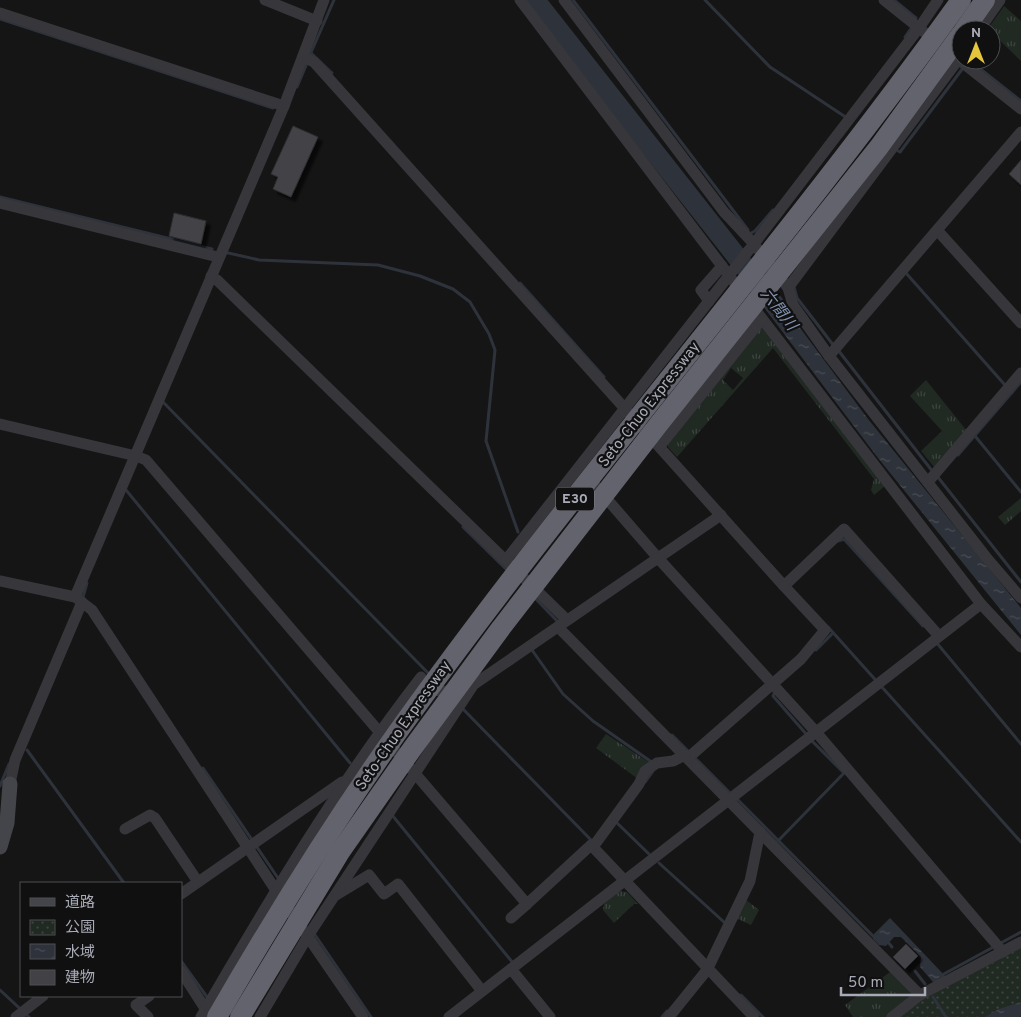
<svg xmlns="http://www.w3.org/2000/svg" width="1021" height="1017" viewBox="0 0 1021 1017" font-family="Overpass,'Noto Sans JP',sans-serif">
<defs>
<pattern id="grass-tufts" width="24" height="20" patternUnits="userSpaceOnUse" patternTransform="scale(1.25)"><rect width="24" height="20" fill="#212923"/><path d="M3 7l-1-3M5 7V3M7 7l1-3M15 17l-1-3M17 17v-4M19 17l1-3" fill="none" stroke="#3e4541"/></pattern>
<pattern id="park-dots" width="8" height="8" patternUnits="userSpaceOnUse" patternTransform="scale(1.25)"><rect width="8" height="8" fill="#212923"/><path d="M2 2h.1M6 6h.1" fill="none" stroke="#3e4541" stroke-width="1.8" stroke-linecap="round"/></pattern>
<pattern id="water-ripples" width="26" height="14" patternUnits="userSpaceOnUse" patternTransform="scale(1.25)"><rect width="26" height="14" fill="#2e333b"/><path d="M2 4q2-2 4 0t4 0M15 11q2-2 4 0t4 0" fill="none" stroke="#494e55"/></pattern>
<filter id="shadow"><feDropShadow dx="4.5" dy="4.5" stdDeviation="1" flood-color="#0009"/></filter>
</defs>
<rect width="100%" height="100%" fill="#151516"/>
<!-- grass -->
<g fill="url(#grass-tufts)" fill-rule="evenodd">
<polygon points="1004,6 1021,21 1021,61 994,35 991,37 991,30 987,30"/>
<path d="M761 326 885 486 874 495 871 490 874 479 773 348 677 457 668 447V443ZM731 368 743 378 733 390 723 380Z"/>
<polygon points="926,380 967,431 935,468 921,451 942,431 910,396"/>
<polygon points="1021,498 1021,511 1005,525 998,517"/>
<polygon points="606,734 650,763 638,779 596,748"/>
<polygon points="619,891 627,892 638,904 634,904 614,923 603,910 604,904"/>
<polygon points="745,899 759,910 751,925 736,918"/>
<polygon points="890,972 912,994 911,997 887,1017 853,1017 845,1005"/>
</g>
<!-- park -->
<polygon fill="url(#park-dots)" points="1021,946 1021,1017 897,1017 916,1003"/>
<!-- water -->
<g fill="url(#water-ripples)">
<polygon points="777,297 868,419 1021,608 1021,635 878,458 766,310"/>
<polygon points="890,918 946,977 934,983 920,967 921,957 901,937 894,937 886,946 879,945 873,939 874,934"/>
<polygon points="1021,1002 1021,1017 985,1017 999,1009"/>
</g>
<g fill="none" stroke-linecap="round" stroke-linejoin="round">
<!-- stream -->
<g stroke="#2e333b" stroke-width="3">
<polyline points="573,0 748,230"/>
<polyline points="705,0 770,67 847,118"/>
<polyline points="894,0 916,18"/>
<polyline points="0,19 273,108"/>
<polyline points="905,37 912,27"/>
<polyline points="311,53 332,73"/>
<polyline points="309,57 334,0"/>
<polyline points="969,60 1021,101"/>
<polyline points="297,87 307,63"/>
<polyline points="898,151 900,152 963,68"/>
<polyline points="0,197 212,249"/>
<polyline points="751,233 755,231 773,210"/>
<polyline points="224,252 259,260 378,265 420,276 453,289 470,302 489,334 495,350 486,441 518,532"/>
<polyline points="906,273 1012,393"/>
<polyline points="520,283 604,377"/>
<polyline points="794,287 797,298 834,346"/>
<polyline points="838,350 933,472"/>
<polyline points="163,402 430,675"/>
<polyline points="975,436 1021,492"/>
<polyline points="958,455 1021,382"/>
<polyline points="937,476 1021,582"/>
<polyline points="126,490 350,763"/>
<polyline points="463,527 508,571"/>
<polyline points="838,541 844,539 923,626"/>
<polyline points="83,597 87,583"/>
<polyline points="534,597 559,623"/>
<polyline points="828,627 1021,842"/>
<polyline points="936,642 1021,744"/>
<polyline points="532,650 563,694 593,721 653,763"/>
<polyline points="816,650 833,633"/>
<polyline points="775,692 773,696 807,735"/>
<polyline points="463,709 592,841"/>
<polyline points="672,735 689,752"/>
<polyline points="27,750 124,883"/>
<polyline points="693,756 731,794"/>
<polyline points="203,768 280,881"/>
<polyline points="645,782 653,771"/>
<polyline points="0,786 9,764"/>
<polyline points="736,798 876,939"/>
<polyline points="392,815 513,963"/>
<polyline points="616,822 649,854"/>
<polyline points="778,841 844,773 811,740"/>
<polyline points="659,863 725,923"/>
<polyline points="313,932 371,1017"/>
<polyline points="887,941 892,947"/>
<polyline points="181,961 207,997"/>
<polyline points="915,971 925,984"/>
<polyline points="942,975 1021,932"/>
<polyline points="0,990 29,1017"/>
<polyline points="741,995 763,1017"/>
<polyline points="933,997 946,1017"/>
<polyline points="662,1017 667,1011"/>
</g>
<!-- river -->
<polyline stroke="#2e333b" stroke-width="20" points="535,0 789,323"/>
</g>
<!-- building -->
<g fill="#424246" stroke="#2f2f32" filter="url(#shadow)">
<polygon points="293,126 318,137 291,197 273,189 278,177 271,174"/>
<polygon points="1021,160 1021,185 1009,174"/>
<polygon points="174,213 206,221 201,244 169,236"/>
<polygon points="906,944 918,956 905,969 893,957"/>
</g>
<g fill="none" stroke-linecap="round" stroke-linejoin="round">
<!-- street -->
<g stroke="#36363b" stroke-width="11">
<polyline points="265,0 317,21"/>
<polyline points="520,0 734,282"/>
<polyline points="564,0 724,212 754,244 788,288 793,305 829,356 986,557 1021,598"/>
<polyline points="884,0 924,32"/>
<polyline points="0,13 284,106"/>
<polyline points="979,30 1000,0"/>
<polyline points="954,56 1021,109"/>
<polyline points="303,57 314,62 784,586 844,529 939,636"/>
<polyline points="0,203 218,257"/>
<polyline points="937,230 1021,323"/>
<polyline points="750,249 919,28 938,0"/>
<polyline points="211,276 217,280 567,620"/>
<polyline points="788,288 961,56"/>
<polyline points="750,303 981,604 1021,647"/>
<polyline points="829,356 1021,132"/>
<polyline points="0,424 136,456 146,460 527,904 591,845 754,1017"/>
<polyline points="660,446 762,319"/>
<polyline points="587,476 658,558 721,515"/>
<polyline points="928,482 1021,373"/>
<polyline points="506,560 709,301 701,290 722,266"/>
<polyline points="0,581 75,597 92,610 275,889 363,1017"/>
<polyline points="75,597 284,106 324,0"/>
<polyline points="558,627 920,995"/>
<path d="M414 687C435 691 453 695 473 685L658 558 816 732 1003 952"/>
<polyline points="688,758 801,659 825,630 784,586"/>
<polyline points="10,784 15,760 82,602"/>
<polyline points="125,829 150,815 155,818 198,882"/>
<polyline points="593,847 639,784 645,771 657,763 673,761 685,755"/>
<polyline points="181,894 342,782"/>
<polyline points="336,895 369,875 384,894 398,884 482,991"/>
<polyline points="511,918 527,904"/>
<polyline points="511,969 550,1017"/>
<polyline points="181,971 206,1010"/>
<polyline points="16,1017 43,996"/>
<polyline points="148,1017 136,1005 149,996"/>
<path d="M201 1017C269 900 338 784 421 677"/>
<polyline points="260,1017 308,936 472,687"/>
<polyline points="449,1017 981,604"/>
<polyline points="669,1017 707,970 750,881 760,832"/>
<polyline points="892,1017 920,995 1021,942"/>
</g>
<!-- secondary -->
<polyline stroke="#44454b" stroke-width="15" points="0,847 7,823 10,784"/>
<!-- highway -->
<polyline stroke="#62636c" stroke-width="20" points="964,30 985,0"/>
<!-- street-bridge -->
<polyline stroke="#36363b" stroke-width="11" points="709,301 749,250"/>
<!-- highway-bridge -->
<g stroke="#62636c" stroke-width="20">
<path d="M217 1017C273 920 332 825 397 733 576 482 781 251 961 0"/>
<polyline points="240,1017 340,852 412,749 501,628 658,425 879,147 961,34"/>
</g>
</g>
<g text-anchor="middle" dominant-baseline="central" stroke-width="4.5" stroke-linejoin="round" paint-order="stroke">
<!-- shield labels -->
<rect fill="#101011" stroke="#7a7c84" stroke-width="1" x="556" y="487.5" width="38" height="23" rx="4"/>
<g font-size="14" font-weight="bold" fill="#a8aab6">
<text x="575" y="499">E30</text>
</g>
<!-- street labels -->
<g font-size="15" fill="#a8aab6" stroke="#101011">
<text transform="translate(650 405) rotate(-52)">Seto-Chuo Expressway</text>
<text transform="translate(404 726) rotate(-55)">Seto-Chuo Expressway</text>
</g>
<!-- water labels -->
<g font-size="16" font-style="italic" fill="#8192af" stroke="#101011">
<text transform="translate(778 310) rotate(52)">六間川</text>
</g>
</g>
<!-- legend -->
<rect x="20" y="882" width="162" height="115" fill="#101011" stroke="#4d4e53"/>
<rect x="30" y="898" width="25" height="8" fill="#44454b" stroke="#4d4e53"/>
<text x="65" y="907" font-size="15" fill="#a8aab6">道路</text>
<rect x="30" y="920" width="25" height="15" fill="url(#park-dots)" stroke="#4d4e53"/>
<text x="65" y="932" font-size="15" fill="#a8aab6">公園</text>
<rect x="30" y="944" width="25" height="15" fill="url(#water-ripples)" stroke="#4d4e53"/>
<text x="65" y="957" font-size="15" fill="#a8aab6">水域</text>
<rect x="30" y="970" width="25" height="15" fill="#424246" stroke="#4d4e53"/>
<text x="65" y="982" font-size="15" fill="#a8aab6">建物</text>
<!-- north arrow -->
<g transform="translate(976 45)"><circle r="24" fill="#101011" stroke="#4d4e53"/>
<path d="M0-4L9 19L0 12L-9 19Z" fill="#e5c73e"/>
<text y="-8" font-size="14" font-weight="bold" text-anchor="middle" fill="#a8aab6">N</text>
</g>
<!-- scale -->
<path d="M841 987v8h84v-8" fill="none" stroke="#a8aab6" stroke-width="2.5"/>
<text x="848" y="987" font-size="15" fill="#a8aab6" stroke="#101011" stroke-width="4" paint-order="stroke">50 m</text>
</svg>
